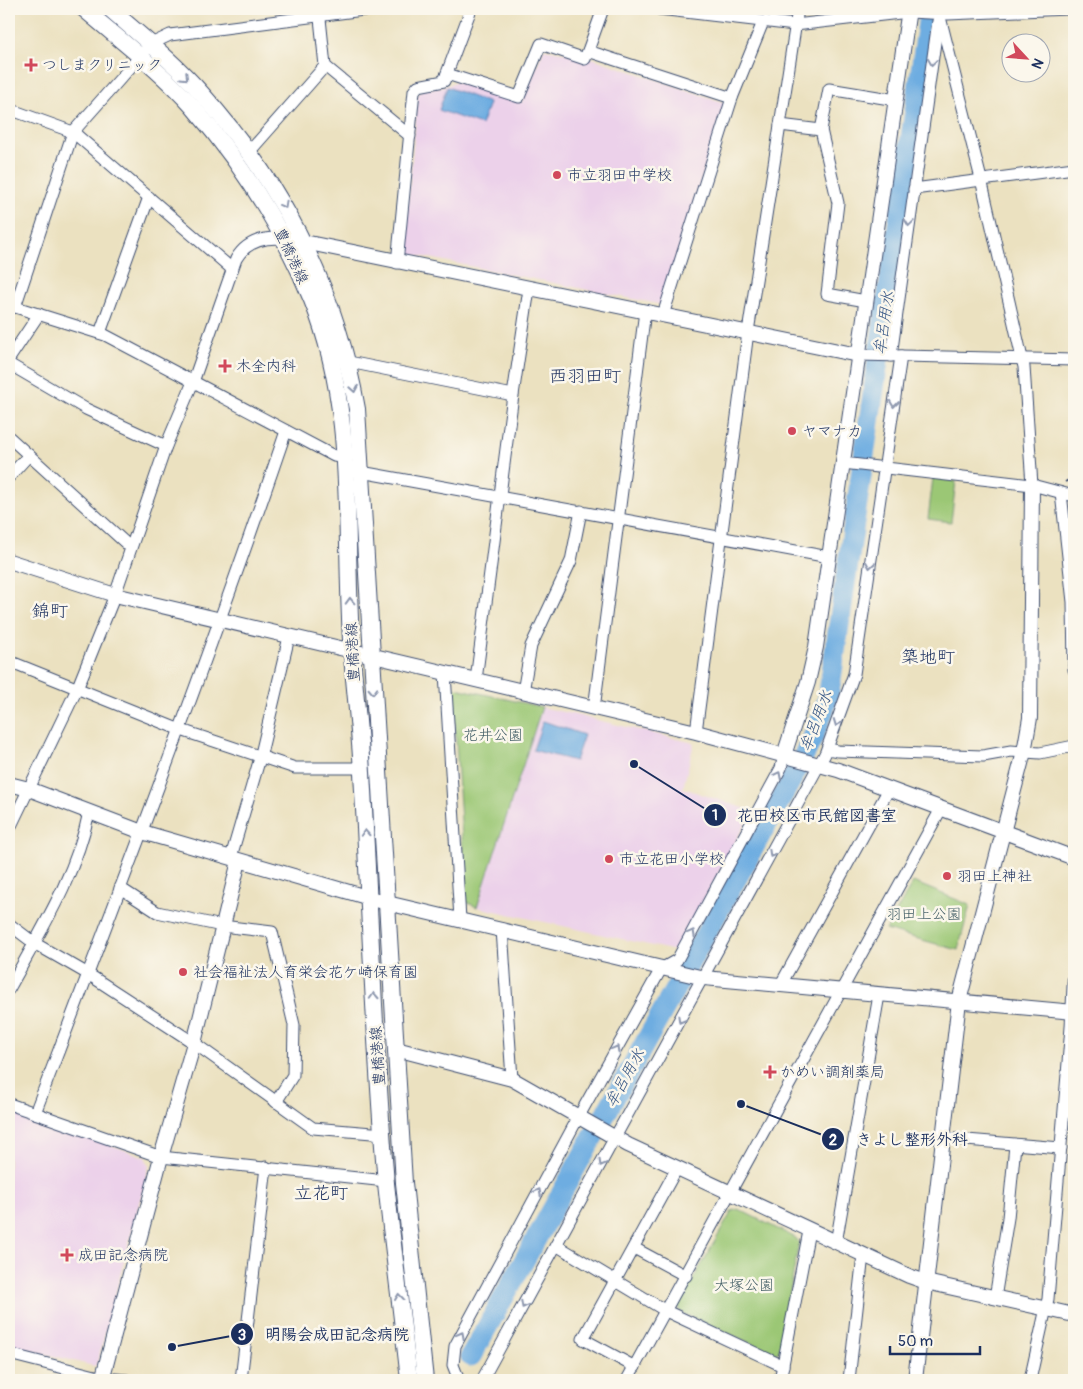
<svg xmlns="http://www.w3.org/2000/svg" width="1083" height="1389" viewBox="0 0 1083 1389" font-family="Pangolin,'Klee One',sans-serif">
<rect width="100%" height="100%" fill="#fbf7ec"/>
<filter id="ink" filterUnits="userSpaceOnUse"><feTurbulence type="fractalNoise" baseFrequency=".02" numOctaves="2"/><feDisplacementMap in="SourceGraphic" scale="10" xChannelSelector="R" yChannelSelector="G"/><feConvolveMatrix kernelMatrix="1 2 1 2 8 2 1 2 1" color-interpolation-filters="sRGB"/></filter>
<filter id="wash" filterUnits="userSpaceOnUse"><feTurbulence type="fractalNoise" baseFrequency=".0096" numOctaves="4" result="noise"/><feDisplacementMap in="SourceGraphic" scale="20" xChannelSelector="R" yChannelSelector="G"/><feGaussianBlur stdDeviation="1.12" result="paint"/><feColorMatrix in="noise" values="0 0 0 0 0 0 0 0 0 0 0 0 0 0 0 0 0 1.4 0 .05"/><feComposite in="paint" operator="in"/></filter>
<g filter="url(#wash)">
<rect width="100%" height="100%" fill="#ebe1c0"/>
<!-- built -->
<g fill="#ecd1ea">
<polygon points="544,49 589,57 725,103 663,305 410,254 404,247 418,95 423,89 440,88 457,82 522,102"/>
<polygon points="542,707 694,743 683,788 752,811 676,951 477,907"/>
<polygon points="9,1110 145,1157 149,1166 97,1364 94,1366 9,1345"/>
</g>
<!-- green -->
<g fill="#9bc774" stroke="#5b7b69">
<polygon points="933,478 956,481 951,522 928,519"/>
<polygon points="456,688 542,707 477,907 466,902 453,693"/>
<polygon points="913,882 970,905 958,950 886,930"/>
<polygon points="738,1209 796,1238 799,1242 779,1352 775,1354 680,1312 678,1306 732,1211"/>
</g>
<!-- water -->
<g fill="#6eade1" stroke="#446ea0">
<polygon points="447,87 489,103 481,125 439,110"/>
<polygon points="543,721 584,735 575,761 533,750"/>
</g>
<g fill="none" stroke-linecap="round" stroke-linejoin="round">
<!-- river -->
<polyline stroke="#6eade1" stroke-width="21" points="471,1356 794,775 813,737 828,699 930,9"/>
</g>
</g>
<g filter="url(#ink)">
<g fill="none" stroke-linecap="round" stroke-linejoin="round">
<!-- minor casing -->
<g stroke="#3a4a6d" stroke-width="13">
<g id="minor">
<polyline points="659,9 795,25 909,12 948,14 1068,9"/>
<polyline points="939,13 981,179 1024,367 1032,485"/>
<polyline points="588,51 732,98"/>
<polyline points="325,66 410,136"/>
<polyline points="447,74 519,97 541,44 585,59 603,9"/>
<polyline points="9,109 73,132 232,269"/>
<polyline points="780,125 821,130 838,203 827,294 866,301"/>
<polyline points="821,130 829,89 896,100"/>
<polyline points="250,151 325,66 319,9"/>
<polyline points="914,189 1074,168"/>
<polyline points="397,263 414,91 418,86 444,81 471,9"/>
<polyline points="9,305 105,335 334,456 346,458"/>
<polyline points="15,307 73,132 151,44 170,35 371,9"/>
<polyline points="663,315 732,98 763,22"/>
<polyline points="100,333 149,197"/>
<polyline points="858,355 1074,360"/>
<polyline points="891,356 938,21"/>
<polyline points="9,359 39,314"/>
<polyline points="349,362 513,395"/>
<polyline points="9,364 86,409 166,446"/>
<polyline points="9,437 130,547"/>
<polyline points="843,463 1032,485 1074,496"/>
<polyline points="361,472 829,557"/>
<polyline points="9,477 29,455"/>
<polyline points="1061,493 1073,602 1074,670"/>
<polyline points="9,661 178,729 295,768 362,768"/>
<polyline points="445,673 460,919"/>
<polyline points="476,680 513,395 529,289"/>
<polyline points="523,692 531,646 571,561 581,511"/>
<polyline points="594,709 645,311"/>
<polyline points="696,732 748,332 798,9"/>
<polyline points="828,749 838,751 983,756 1011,751 1040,753 1074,746"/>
<path d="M9 830 77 689 115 595 166 446 193 382 236 259C247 240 266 236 288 239"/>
<polyline points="231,857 260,758 289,637"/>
<polyline points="120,888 157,912 222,926 272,932 294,1025 293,1075 276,1102"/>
<polyline points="9,924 34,943 88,974 194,1043 313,1128 384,1134"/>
<polyline points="502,929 512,1079"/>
<polyline points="781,984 889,789"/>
<path d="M9 989C40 932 76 876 89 812"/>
<polyline points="9,1104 161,1157 386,1181"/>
<path d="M35 1113C121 887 208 660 286 431"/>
<polyline points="943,1138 1061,1148"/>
<polyline points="836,1243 879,995"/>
<polyline points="556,1245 666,1311 783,1366"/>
<polyline points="634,1248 686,1276"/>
<polyline points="995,1298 1008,1218 1015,1145"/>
<polyline points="9,1354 103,1378 127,1380"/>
<polyline points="635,1367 583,1339 677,1168"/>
<polyline points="241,1380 266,1167"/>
<polyline points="459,1380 453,1365 455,1346 579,1116 661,969 677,960 781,768 784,755"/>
<polyline points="482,1380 825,754 854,674 901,356"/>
<polyline points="627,1380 941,809"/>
<polyline points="780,1380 809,1231"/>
<polyline points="849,1380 863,1255"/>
<polyline points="1030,1380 1048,1299 1071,1027 1074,966"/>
</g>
</g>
<!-- tertiary casing -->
<g stroke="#3a4a6d" stroke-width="16">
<g id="tertiary">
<polyline points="304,242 858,355"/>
<polyline points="9,561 115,595 696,732 838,770 1074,858"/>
<polyline points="784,755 808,682 816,647 909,9"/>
<polyline points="9,784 29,789 142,832 387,903 704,978 1074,1012"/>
<polyline points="396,1049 512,1079 628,1145 909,1276 926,1282 1074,1315"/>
<polyline points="102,1380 161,1157 194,1043 239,861"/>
<polyline points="915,1380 959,1001 1024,752 1030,718 1032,485"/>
</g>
</g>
<!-- secondary casing -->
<g stroke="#3a4a6d" stroke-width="18">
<g id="secondary">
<path d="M84 9C120 40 161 71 193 107 243 165 283 229 312 300 358 414 343 536 352 655 355 694 360 733 362 773 370 909 374 1047 386 1183 393 1249 402 1315 409 1380"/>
<path d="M110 9C141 36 175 63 202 94 283 185 336 288 357 409L404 1183 425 1380"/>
</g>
</g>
<!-- path -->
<polyline stroke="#3a4a6d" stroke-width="2" stroke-dasharray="4 4" stroke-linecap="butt" points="1065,482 1074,477"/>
<!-- minor -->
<use href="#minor" stroke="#fff" stroke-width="11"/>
<!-- tertiary -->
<use href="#tertiary" stroke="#fff" stroke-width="14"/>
<!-- secondary -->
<use href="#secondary" stroke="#fff" stroke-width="16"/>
</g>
<!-- one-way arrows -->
<defs><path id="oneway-chevron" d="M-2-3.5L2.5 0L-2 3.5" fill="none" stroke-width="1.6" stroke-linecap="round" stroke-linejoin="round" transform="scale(1.25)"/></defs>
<g stroke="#8d97ae">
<use href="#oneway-chevron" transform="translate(932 62) rotate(98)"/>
<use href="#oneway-chevron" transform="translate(185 77) rotate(44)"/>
<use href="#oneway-chevron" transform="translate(284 205) rotate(61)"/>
<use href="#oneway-chevron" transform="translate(909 223) rotate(98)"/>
<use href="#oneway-chevron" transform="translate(354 389) rotate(80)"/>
<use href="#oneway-chevron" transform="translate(894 404) rotate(98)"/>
<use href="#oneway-chevron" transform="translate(870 565) rotate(99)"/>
<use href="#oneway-chevron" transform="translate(350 601) rotate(-92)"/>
<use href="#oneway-chevron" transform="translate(373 691) rotate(87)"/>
<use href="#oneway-chevron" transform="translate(837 723) rotate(111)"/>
<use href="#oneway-chevron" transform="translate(778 775) rotate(-63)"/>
<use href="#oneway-chevron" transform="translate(365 833) rotate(-93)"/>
<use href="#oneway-chevron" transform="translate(772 854) rotate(119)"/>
<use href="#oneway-chevron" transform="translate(692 933) rotate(-61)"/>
<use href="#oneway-chevron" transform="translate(374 996) rotate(-93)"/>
<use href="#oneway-chevron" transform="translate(681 1020) rotate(119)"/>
<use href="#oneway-chevron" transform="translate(616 1049) rotate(-61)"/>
<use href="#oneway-chevron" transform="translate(602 1163) rotate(119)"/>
<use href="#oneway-chevron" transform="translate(538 1192) rotate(-62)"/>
<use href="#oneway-chevron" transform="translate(399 1297) rotate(-97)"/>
<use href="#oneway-chevron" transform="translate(524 1305) rotate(118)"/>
<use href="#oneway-chevron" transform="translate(461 1335) rotate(-62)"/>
</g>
</g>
<!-- markers -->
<g fill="#d1495b" stroke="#fbf7ec" stroke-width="2">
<path d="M28.5 57.5h5v5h5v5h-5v5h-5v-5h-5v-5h5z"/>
<circle cx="557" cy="175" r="5"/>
<path d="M222.5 358.5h5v5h5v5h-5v5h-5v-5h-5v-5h5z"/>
<circle cx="792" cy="431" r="5"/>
<circle cx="609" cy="859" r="5"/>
<circle cx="947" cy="876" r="5"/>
<circle cx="183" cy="972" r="5"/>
<path d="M767.5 1064.5h5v5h5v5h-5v5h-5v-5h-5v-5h5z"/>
<path d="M64.5 1247.5h5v5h5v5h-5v5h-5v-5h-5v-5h5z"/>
</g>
<g text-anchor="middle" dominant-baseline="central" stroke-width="5" stroke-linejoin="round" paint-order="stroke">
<!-- poi labels -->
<g font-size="15" fill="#1b2f5e" stroke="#fbf7ec" text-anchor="start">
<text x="42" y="65">つしまクリニック</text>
<text x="567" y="175">市立羽田中学校</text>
<text x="236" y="366">木全内科</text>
<text x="802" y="431">ヤマナカ</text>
<text x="619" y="859">市立花田小学校</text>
<text x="957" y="876">羽田上神社</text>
<text x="193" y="972">社会福祉法人育栄会花ケ崎保育園</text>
<text x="780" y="1072">かめい調剤薬局</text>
<text x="78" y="1255">成田記念病院</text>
</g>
<!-- street labels -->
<g font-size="15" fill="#1b2f5e" stroke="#fbf7ec">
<text transform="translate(291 256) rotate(65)">豊橋港線</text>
<text transform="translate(353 652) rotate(-93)">豊橋港線</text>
<text transform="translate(378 1056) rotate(-94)">豊橋港線</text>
</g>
<!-- park labels -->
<g font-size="15" fill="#415d65" stroke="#fbf7ec">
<text x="493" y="735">花井公園</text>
<text x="924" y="914">羽田上公園</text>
<text x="744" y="1285">大塚公園</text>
</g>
<!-- water labels -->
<g font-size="16" font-style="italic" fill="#345585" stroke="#fbf7ec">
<text transform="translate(884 323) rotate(-82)">牟呂用水</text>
<text transform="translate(816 721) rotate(-69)">牟呂用水</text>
<text transform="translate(625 1078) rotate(-61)">牟呂用水</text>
</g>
<!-- quarter labels -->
<g font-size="18" fill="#1b2f5e" stroke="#fbf7ec">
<text x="585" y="376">西羽田町</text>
<text x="50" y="611">錦町</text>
<text x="928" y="657">築地町</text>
<text x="321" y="1193">立花町</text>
</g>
</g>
<!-- callouts -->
<path fill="none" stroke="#1b2f5e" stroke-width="2" d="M634 764L715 815M741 1104L833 1139M172 1347L242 1334"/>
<g fill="#1b2f5e" stroke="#fbf7ec" stroke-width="2">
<circle cx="634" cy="764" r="5"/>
<circle cx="741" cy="1104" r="5"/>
<circle cx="172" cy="1347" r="5"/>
<circle cx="715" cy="815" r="12"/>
<circle cx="833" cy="1139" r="12"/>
<circle cx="242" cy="1334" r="12"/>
</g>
<g font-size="15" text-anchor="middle" font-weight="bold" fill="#fff">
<text x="715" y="820">1</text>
<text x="833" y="1145">2</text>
<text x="242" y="1340">3</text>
</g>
<g font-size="16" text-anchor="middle" font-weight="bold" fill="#1b2f5e" stroke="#fbf7ec" stroke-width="5" stroke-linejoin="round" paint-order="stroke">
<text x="817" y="821">花田校区市民館図書室</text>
<text x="912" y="1145">きよし整形外科</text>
<text x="337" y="1340">明陽会成田記念病院</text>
</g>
<!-- margin -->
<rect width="1083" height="1389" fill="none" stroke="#fbf7ec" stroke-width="30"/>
<!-- north arrow -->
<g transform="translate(1026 58) rotate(116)"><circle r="24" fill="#fbf7ec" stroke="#a1a7b3"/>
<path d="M0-4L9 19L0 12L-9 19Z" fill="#d1495b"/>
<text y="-8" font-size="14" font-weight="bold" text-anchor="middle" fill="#1b2f5e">N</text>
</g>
<!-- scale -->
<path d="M890 1346v8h90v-8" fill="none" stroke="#1b2f5e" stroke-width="2.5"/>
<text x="898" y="1346" font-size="15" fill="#1b2f5e" stroke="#fbf7ec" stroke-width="4" paint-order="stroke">50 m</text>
</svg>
